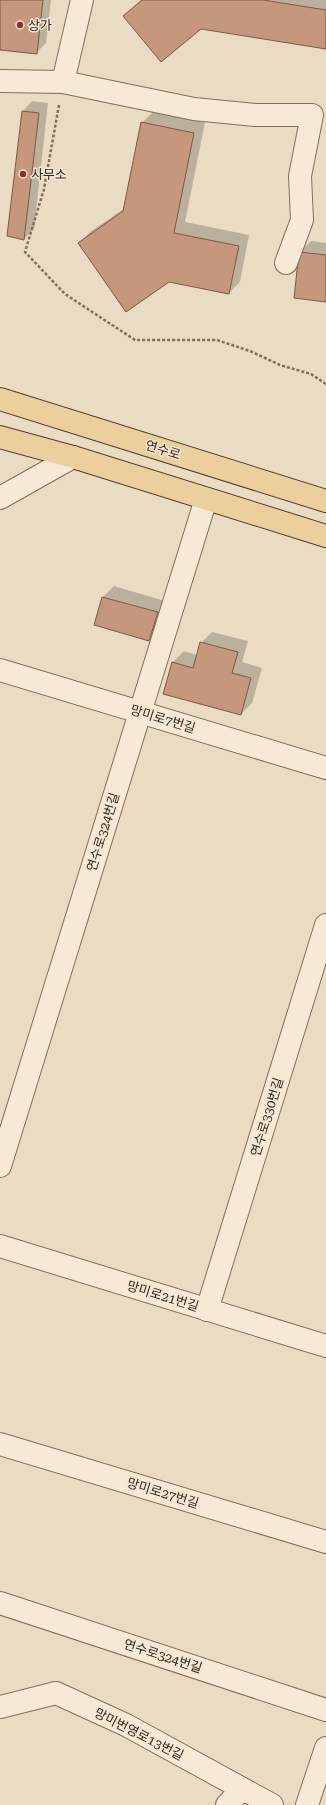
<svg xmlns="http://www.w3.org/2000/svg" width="326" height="1805" viewBox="0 0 326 1805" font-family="'Roboto Serif','Noto Sans KR',serif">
<rect width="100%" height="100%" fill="#eadcc3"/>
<!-- shadow -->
<g fill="#0003">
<polygon points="0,0 51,0 46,43 36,53 0,49"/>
<polygon points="141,0 326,0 326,48 124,16"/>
<polygon points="32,101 48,103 34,229 24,239 23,111"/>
<polygon points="153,112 205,122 185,222 249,235 240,282 229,293 79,243 90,232 125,208 142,123"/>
<polygon points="311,241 326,243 326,301 300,252"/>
<polygon points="114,586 168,602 160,629 149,640 95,625 103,597"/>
<polygon points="212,632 248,641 242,662 262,668 252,703 241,714 165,693 173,662 184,651 197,655 201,643"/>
</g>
<!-- building -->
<g fill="#c5977c" stroke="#805843">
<polygon points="0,0 43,0 37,54 0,50"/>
<polygon points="142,0 263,0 326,10 326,49 201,29 161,62 123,16"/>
<polygon points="22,111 39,113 24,240 7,236"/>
<polygon points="141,122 194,133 174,233 239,246 229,294 169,282 126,312 78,243 123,211"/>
<polygon points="299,252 326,255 326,302 294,298"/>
<polygon points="102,597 158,612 149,641 94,625"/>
<polygon points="200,642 238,652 232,673 251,678 241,715 163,694 172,662 193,668"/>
</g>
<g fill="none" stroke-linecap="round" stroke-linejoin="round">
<!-- minor casing -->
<g stroke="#836e5b" stroke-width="24">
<g id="minor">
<polyline points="0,81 63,82 194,109 255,115 312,115 300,176 302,220 286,263"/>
<polyline points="63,82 82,0"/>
<polyline points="0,498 73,457"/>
<polyline points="0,670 326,768"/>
<polyline points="0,1166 206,499"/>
<polyline points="0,1246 326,1346"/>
<polyline points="207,1310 326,925"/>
<polyline points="0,1444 326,1542"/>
<polyline points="0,1603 326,1710"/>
<polyline points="0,1707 56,1693 126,1725 272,1805"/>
<polyline points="227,1805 242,1789"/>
<polyline points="307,1805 326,1748"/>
</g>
</g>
<!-- major casing -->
<g stroke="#513d2f" stroke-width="24">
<g id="major">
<polyline points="0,399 326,501"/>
<polyline points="0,437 73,457 326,536"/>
</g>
</g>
<!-- path -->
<polyline stroke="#836e5b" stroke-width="2.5" stroke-dasharray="3 2" stroke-linecap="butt" points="59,105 44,189 25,252 65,294 135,340 217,340 250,351 280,365 311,374 326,384"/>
<!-- minor -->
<use href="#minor" stroke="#f6ead5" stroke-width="22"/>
<!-- major -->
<use href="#major" stroke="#ebcf9d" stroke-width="22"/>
</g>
<!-- markers -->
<g fill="#8d3035" stroke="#f2e7d2" stroke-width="1.5">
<circle cx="20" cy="25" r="4"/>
<circle cx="23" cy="174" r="4"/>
</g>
<g text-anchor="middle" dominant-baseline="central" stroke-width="3" stroke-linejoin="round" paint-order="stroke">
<!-- poi labels -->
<g font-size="13" fill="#34281e" stroke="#f2e7d2" text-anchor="start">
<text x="28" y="25">상가</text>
<text x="31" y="174">사무소</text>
</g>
<!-- street labels -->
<g font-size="13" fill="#34281e" stroke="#f2e7d2">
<text transform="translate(163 450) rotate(17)">연수로</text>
<text transform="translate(163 719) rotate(17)">망미로7번길</text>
<text transform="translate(103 832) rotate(-73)">연수로324번길</text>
<text transform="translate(267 1117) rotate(-73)">연수로330번길</text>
<text transform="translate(163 1296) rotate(17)">망미로21번길</text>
<text transform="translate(163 1493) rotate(17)">망미로27번길</text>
<text transform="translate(163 1656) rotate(18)">연수로324번길</text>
<text transform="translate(139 1734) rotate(27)">망미번영로13번길</text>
</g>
</g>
</svg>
